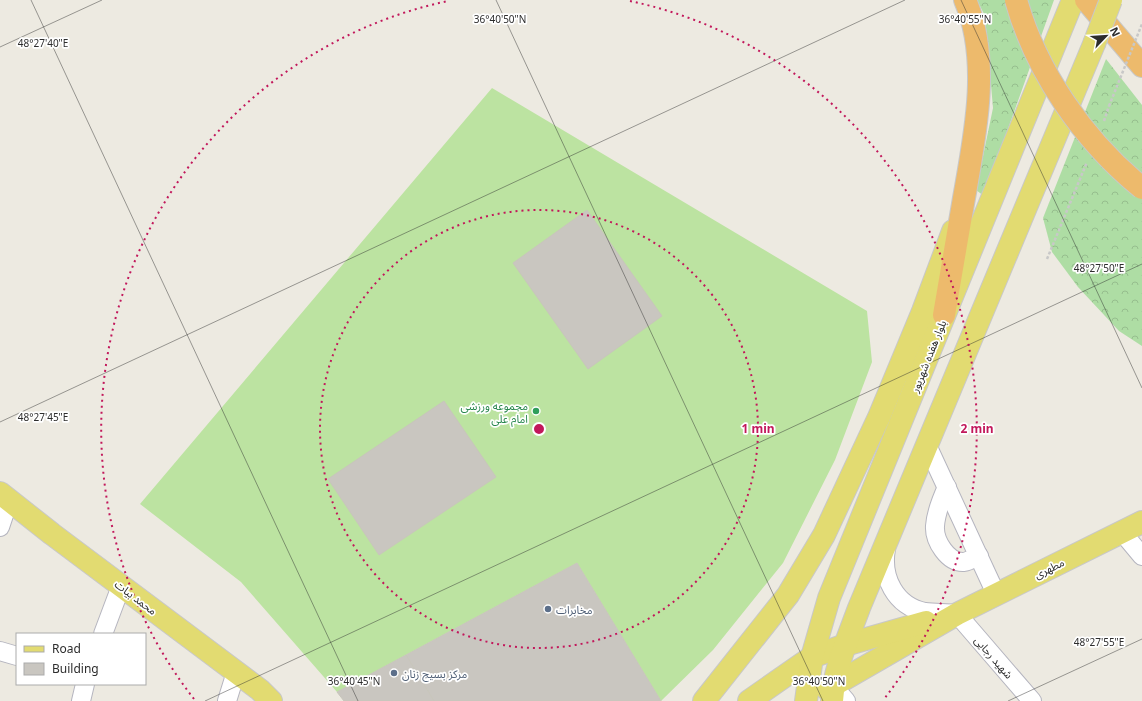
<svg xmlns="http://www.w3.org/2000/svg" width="1142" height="701" viewBox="0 0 1142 701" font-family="'Noto Sans','Noto Sans Arabic',sans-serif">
<defs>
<pattern id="forest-crowns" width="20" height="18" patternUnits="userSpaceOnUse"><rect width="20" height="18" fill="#aedda4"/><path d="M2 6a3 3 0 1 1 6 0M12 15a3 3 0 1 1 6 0" fill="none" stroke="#96be8e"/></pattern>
</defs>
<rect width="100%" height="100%" fill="#edeae1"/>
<!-- forest -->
<g fill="url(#forest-crowns)">
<polygon points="977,0 1054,0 984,196 976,190 993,108 985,16"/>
<polygon points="1106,59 1142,105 1142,346 1119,331 1078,287 1052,252 1043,218"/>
</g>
<!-- pitch -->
<polygon fill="#bce3a1" points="492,88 867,311 872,362 835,460 783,563 713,650 661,701 577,563 337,692 241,582 140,504"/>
<!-- building -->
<g fill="#c9c6c0" stroke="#c8c6bb">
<polygon points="587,210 662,316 588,369 513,263"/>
<polygon points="444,401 496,477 379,555 328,479"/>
<polygon points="577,563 661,701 434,701 406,655"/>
<polygon points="406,655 434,701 344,701 337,692"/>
</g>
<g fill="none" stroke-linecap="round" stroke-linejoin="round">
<!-- minor casing -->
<g stroke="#b5b5bf" stroke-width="20">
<g id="minor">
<polyline points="927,445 996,594"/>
<path d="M947 487C941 500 936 512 935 526 934 541 948 563 964 562 969 561 974 558 979 556"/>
<polyline points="0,527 9,500"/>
<polyline points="1122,532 1142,556"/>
<path d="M886 549C881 577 895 606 925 612 935 613 946 613 957 614L1032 701"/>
<polyline points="103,634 121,586"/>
<polyline points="0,651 17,656"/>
<polyline points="833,686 846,701"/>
<polyline points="81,701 85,684"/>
<polyline points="227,701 236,672"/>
</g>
</g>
<!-- major casing -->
<g stroke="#c8c8c8" stroke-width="24">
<g id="major">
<polyline points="0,493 52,534 260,690 271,701"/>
<polyline points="827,689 957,614 1142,522"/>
<polyline points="704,701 788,595 824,535 879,417 923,311 953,231"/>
<polyline points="749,701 812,657 845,645 926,622"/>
<polyline points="806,701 812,657 829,598 1073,0"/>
<path d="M832 701C834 669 848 638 859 608L1094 44"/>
</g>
</g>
<!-- highway casing -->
<g stroke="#c8c8c8" stroke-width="24">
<g id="highway">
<polyline points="1086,0 1142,66"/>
<path d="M944 315C951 276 957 237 964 198 975 136 991 60 965 0"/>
</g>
</g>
<!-- path -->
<g stroke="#c8c8c8" stroke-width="2.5" stroke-dasharray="3 2" stroke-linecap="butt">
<polyline points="1104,121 1109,106"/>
<polyline points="1047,259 1087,162"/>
</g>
<!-- minor -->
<use href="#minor" stroke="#fff" stroke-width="18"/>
<!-- major -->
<use href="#major" stroke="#e2db71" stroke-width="22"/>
<!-- highway -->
<use href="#highway" stroke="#edba6c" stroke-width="22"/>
<!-- major-bridge casing -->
<g stroke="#c8c8c8" stroke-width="24" stroke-linecap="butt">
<polyline id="major-bridge" points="1094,44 1111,0"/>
</g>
<!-- highway-bridge casing -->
<g stroke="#c8c8c8" stroke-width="24" stroke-linecap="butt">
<path id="highway-bridge" d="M1016 0C1036 72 1084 141 1142 188"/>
</g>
<!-- path-bridge -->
<polyline stroke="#c8c8c8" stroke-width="2.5" stroke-dasharray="3 2" stroke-linecap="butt" points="1109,106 1142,24"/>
<!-- major-bridge -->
<use href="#major-bridge" stroke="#e2db71" stroke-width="22"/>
<!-- highway-bridge -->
<use href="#highway-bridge" stroke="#edba6c" stroke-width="22"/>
</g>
<!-- ticks -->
<path fill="none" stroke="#2d2d2d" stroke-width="1" stroke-opacity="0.45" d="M31 0 358 701M496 0 823 701M961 0 1142 388M0 47 102 0M0 422 905 0M205 701 1142 264M1008 701 1142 639"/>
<!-- distance rings -->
<g fill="none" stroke="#c2185b" stroke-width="2" stroke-dasharray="2 4">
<circle cx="539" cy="429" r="219"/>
<path d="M194 699A438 438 0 0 1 448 1M630 1A438 438 0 0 1 884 699"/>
</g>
<!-- markers -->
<circle fill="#2e9e5b" stroke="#fff" stroke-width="1.5" cx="536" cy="411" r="4"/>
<g fill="#5c6f8a" stroke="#fff" stroke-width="1.5">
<circle cx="548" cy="609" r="4"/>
<circle cx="394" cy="673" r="4"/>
</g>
<g text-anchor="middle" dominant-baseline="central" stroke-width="3.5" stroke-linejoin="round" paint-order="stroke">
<!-- street labels -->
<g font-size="11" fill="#2d2d2d" stroke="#fff">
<text transform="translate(928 356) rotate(-68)">بلوار هفده شهریور</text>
<text transform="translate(1049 568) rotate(-26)">مطهری</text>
<text transform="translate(136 597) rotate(37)">محمد بیات</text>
<text transform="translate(994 657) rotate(49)">شهید رجایی</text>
</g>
<!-- leisure labels -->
<g font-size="11" fill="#27864d" stroke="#fff" text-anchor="end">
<text x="528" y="405">مجموعه ورزشی<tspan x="528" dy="13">امام علی</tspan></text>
</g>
<!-- service labels -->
<g font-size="11" fill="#4e5e75" stroke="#fff" text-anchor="start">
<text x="556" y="609">مخابرات</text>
<text x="402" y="673">مرکز بسیج زنان</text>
</g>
</g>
<g font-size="10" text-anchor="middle" fill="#2d2d2d" stroke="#fff" stroke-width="3.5" stroke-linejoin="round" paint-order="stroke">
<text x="500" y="23">36°40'50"N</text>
<text x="965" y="23">36°40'55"N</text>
<text x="43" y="47">48°27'40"E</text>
<text x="1099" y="272">48°27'50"E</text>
<text x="43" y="421">48°27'45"E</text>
<text x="1099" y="646">48°27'55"E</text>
<text x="354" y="685">36°40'45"N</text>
<text x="819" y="685">36°40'50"N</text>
</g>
<circle cx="539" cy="429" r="6" fill="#c2185b" stroke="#fff" stroke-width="2"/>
<g font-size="12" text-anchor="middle" font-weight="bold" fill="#c2185b" stroke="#fff" stroke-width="3.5" stroke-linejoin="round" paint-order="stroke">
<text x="758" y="433">1 min</text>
<text x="977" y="433">2 min</text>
</g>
<!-- legend -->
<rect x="16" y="633" width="130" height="52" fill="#ffffff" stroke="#ababab"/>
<rect x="24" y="646" width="20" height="6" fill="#e2db71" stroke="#ababab"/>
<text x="52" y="653" font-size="12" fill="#2d2d2d">Road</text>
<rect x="24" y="663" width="20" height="12" fill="#c9c6c0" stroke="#ababab"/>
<text x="52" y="673" font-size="12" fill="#2d2d2d">Building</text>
<!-- north arrow -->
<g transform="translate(1106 36) rotate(65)" stroke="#ffffff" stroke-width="3" paint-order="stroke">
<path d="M0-3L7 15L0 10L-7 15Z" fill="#2d2d2d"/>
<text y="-6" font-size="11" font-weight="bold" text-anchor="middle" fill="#2d2d2d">N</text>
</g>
</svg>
